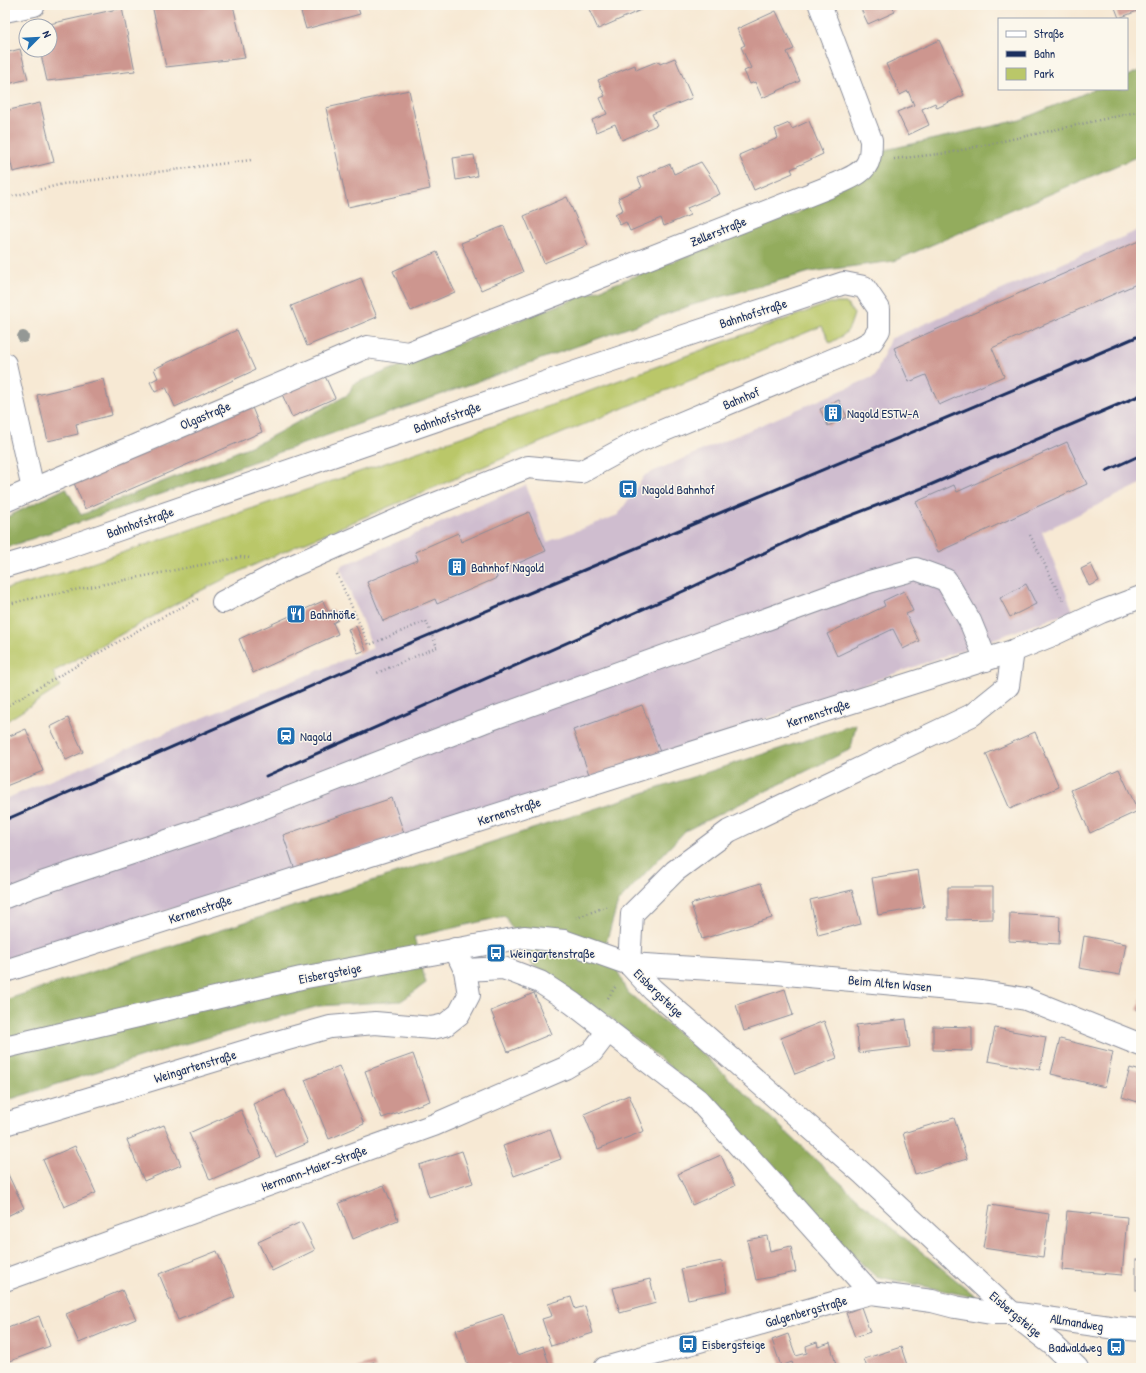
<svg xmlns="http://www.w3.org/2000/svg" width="1146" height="1373" viewBox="0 0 1146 1373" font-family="'Patrick Hand',sans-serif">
<rect width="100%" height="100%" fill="#fbf7ec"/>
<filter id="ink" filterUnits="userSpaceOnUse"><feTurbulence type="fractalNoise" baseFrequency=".025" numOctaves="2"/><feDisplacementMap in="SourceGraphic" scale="8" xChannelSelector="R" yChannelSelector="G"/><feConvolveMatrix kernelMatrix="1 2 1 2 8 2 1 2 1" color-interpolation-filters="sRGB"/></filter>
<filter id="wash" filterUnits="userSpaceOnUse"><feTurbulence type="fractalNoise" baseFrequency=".012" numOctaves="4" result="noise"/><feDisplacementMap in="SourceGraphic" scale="16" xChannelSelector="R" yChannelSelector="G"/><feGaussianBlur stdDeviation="0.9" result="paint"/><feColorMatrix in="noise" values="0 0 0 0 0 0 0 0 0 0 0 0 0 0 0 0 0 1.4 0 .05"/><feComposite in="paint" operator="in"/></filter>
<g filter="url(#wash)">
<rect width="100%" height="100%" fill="#f7e9d4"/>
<!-- industrial -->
<polygon fill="#cfbdcf" points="1141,229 1141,484 1042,532 1073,611 525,803 5,959 5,799 373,648 340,567 526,485 547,542 618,515 645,475 875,376 890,339"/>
<!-- green -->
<path fill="#bac769" stroke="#6a7b64" d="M830 303H846L854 314C848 333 848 333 830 343L822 326 558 435 301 544 245 569 192 595 53 672 60 687 5 722V589L66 572 508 421Z"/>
<!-- forest -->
<g fill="#93ac5d" stroke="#576e5e">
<polygon points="1141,70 1141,155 894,261 810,272 692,305 202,480 5,548 5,518 66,488 81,515 263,441 349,394 353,384 797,214 885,150 1020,120 1095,89 1127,89 1127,76"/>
<polygon points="856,724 851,749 685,831 618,902 606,943 626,991 692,1044 862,1203 978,1298 875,1276 836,1239 709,1099 612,1019 531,964 505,916 414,937 426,983 401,1001 319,1006 167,1049 5,1101 5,1000"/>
</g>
<g id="blocks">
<!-- building -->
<g fill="#cd968f">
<polygon points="152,5 233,5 245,58 166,67"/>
<polygon points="299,5 357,5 360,14 306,29"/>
<polygon points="587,5 641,5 643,9 598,29"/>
<polygon points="859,5 892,5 895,12 868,24"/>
<polygon points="1114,5 1138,5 1140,10 1119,18"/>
<polygon points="122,8 135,71 47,81 40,50 50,50 50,26 45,25"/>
<polygon points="776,11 794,49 787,52 800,81 762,98 755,82 750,84 744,71 751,68 741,47 745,45 737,29"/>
<polygon points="939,40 964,95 937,108 935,103 922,109 929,125 908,135 897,112 914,105 908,91 900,95 886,64"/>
<polygon points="20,49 28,79 8,84 5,70 5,53"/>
<polygon points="675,58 692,98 652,114 657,125 622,140 615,124 596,132 592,120 607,114 600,98 605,96 598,80 635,65 636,70 658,61 660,64"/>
<polygon points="409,90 430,189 348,207 326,108"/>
<polygon points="40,103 54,162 13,172 5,139 5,111"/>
<polygon points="809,121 823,154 791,169 793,173 754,190 739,155 778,138 775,129 789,123 792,129"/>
<polygon points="474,155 477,176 456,180 453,158"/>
<polygon points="701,162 716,185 720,194 687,208 690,215 664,226 661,218 630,231 626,222 620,225 615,214 623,210 618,198 642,187 638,178 670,164 674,174"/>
<polygon points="567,197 588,245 544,263 524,216"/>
<polygon points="504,226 523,272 481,290 461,243"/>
<polygon points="1141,240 1141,282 992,348 1004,376 939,405 926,375 909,382 894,348"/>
<polygon points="437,252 455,292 411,311 393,271"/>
<polygon points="361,278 377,317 307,346 291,306"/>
<polygon points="237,330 255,370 175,407 166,387 155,392 150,382 158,378 154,369"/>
<polygon points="325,376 335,398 292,417 282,394"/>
<polygon points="103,379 112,415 76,424 78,434 48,441 37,395"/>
<polygon points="839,400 847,417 828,426 820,409"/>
<polygon points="251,405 262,432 85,509 74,483"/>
<polygon points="1067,442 1087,484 938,552 916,502 954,485 957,492"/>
<polygon points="529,512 546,551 496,573 497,578 437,604 435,599 383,621 367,582 418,560 415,552 458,533 461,542"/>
<polygon points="1091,564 1099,581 1089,586 1081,569"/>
<polygon points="1026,584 1036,604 1010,617 1000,598"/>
<polygon points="904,591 913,611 906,614 919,641 903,649 893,629 837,656 827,634 885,606 883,601"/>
<polygon points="323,601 328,612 333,610 338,620 333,623 338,634 253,673 239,639"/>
<polygon points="356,626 366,650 358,653 348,629"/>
<polygon points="642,705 660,752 590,777 573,730"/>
<polygon points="68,718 83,752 66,760 50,727"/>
<polygon points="26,729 43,771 6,786 5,783 5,738"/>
<polygon points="1035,732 1059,787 1010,809 986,754"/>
<polygon points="1119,769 1138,811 1090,833 1071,790"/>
<polygon points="392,798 404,833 295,870 283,835"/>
<polygon points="918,870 924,907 878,915 872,878"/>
<polygon points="761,883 772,918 702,939 691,904"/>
<polygon points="948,887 993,887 993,919 948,920"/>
<polygon points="852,890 861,924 818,935 810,900"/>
<polygon points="1010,913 1060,916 1059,944 1009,941"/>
<polygon points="1084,936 1126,944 1120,975 1079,968"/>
<polygon points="785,989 793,1015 744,1031 736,1005"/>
<polygon points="534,993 551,1034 508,1052 491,1011"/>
<polygon points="1141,998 1141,1011 1137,1010"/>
<polygon points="906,1019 910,1047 859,1053 856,1025"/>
<polygon points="824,1021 837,1058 795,1074 781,1038"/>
<polygon points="933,1026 972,1027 972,1051 933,1050"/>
<polygon points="995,1028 1046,1037 1040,1070 988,1061"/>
<polygon points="1060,1039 1113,1052 1105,1087 1051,1074"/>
<polygon points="413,1054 430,1101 382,1118 365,1071"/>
<polygon points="339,1066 364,1124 329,1139 305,1080"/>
<polygon points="1130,1068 1141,1071 1141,1103 1122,1097"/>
<polygon points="285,1090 308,1143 276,1157 253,1104"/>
<polygon points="629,1095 644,1131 598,1149 584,1114"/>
<polygon points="241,1110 262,1157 210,1180 189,1133"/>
<polygon points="954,1118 967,1159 915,1174 903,1133"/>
<polygon points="164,1125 181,1165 144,1181 127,1140"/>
<polygon points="550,1129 561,1159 514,1176 503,1146"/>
<polygon points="75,1146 96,1193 64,1207 43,1160"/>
<polygon points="462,1151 473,1183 429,1197 419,1165"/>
<polygon points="721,1155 735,1186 692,1205 678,1174"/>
<polygon points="5,1168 24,1208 5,1217"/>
<polygon points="384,1185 398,1220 353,1239 339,1203"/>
<polygon points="990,1205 1049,1214 1043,1257 983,1248"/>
<polygon points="1067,1211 1127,1217 1122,1275 1062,1270"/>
<polygon points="301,1222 315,1250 272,1271 258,1242"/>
<polygon points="767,1236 770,1251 791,1246 796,1272 756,1280 747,1240"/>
<polygon points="217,1251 235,1297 178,1320 159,1274"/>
<rect x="1136" y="1259" width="5" height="31"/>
<polygon points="722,1261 728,1291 688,1299 681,1269"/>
<polygon points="650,1279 656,1303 620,1313 613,1288"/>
<polygon points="122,1290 136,1319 79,1343 66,1314"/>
<polygon points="571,1297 575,1309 585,1306 593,1333 551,1346 542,1319 552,1316 548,1304"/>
<polygon points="861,1307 870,1332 855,1337 846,1313"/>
<polygon points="503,1314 517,1355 543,1346 550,1367 511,1368 509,1364 496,1368 469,1368 456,1330"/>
<polygon points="39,1316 50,1346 5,1363 5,1329"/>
<polygon points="788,1334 796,1356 807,1353 806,1346 817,1342 818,1347 830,1343 837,1368 794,1368 792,1362 781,1366 772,1340"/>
<polygon points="901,1347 908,1368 867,1368 864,1359"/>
<polygon points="374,1362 376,1368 356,1368"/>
</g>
</g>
</g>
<g filter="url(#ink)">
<use href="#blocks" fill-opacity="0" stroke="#898c99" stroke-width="1"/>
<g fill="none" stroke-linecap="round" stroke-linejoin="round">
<!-- minor casing -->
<g stroke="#898c99" stroke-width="24">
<g id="minor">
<polyline points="5,11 34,5"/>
<polyline points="5,364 33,489"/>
<path d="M5 501 367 347 408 353 839 183C850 178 866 172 869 159 871 153 871 146 871 140L820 5"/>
<polyline points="5,566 59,550 573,373 844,283 864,287 879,309 879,330 872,341 856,350 636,442 581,472 528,467 420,510 288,568 223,602"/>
<polyline points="5,897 33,886 239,817 483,722 869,582 916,569 946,580 970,621 986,660"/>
<polyline points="629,964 632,914 675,871 729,831 972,715 1008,686 1013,651"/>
<polyline points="629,964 776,973 982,992 1026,999 1141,1045"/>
<polyline points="465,970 503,968 540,982 572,1003 698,1100 871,1293"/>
<polyline points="5,971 1013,651 1050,636 1101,612 1141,597"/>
<polyline points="5,1047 301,978 524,937 564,941 629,964 652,989 862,1173 1012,1313 1052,1344 1077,1368"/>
<polyline points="5,1124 256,1048 330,1027 375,1023 432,1028 445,1025 459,1014 469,995 465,970 455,949"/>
<polyline points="5,1280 434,1125 565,1068 592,1052 608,1031"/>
<polyline points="605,1368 836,1302 871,1293 932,1301 955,1307 991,1313 1012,1313 1116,1328 1141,1330"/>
</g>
</g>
<!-- path -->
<g stroke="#898c99" stroke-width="2.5" stroke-dasharray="1 3" stroke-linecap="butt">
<polyline points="894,159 948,153 1141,111"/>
<polyline points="5,198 63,184 251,160"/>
<polyline points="1030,535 1064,603"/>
<polyline points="337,574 369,645 426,621 437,647 377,673"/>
<polyline points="5,605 29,599 241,557 251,558"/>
<polyline points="5,707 149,624 200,598"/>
<polyline points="576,918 608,906"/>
<polyline points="608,998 616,986"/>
</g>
<!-- minor -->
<use href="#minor" stroke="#fff" stroke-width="22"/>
<!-- rail -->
<g stroke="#1b2f5e" stroke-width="3">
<polyline points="1106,471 1141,455"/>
<polyline points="266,776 686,590 808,532 930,485 1141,395"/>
<polyline points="5,820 403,646 1053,373 1141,335"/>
</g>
</g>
<!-- trees -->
<circle fill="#949895" cx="23" cy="337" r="6"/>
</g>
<!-- icons -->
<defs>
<g id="building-square" transform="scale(1)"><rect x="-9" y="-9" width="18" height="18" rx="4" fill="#1f6fb2" stroke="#fbf7ec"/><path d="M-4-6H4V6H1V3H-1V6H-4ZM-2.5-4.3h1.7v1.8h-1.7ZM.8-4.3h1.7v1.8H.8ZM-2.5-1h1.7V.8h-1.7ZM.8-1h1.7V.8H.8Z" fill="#fff"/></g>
<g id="bus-square" transform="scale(1)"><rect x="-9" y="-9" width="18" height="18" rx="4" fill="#1f6fb2" stroke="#fbf7ec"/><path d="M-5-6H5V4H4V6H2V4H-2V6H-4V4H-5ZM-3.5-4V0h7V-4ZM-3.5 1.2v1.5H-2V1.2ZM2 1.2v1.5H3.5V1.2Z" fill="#fff"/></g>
<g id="restaurant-square" transform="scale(1)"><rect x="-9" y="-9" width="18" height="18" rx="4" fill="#1f6fb2" stroke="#fbf7ec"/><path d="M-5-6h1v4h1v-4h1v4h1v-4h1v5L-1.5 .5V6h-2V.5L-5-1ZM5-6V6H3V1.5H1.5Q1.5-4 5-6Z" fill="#fff"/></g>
<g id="station-square" transform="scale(1)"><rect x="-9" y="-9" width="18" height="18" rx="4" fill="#1f6fb2" stroke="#fbf7ec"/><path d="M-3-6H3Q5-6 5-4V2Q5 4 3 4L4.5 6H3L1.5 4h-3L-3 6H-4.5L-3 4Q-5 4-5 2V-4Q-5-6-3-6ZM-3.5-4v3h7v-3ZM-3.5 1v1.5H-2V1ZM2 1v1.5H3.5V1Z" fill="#fff"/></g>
</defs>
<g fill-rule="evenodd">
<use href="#building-square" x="833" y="413"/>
<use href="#bus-square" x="628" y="489"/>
<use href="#building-square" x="457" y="567"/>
<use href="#restaurant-square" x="296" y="614"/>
<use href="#station-square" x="286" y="736"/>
<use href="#bus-square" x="496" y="953"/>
<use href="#bus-square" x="688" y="1344"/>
<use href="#bus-square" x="1116" y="1347"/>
</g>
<g text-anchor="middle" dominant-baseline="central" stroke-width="3" stroke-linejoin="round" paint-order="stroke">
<!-- street labels -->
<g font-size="13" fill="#1b2f5e" stroke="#fbf7ec">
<text transform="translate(718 231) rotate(-22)">Zellerstraße</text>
<text transform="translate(753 313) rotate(-18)">Bahnhofstraße</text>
<text transform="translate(741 398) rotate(-23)">Bahnhof</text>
<text transform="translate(205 415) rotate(-23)">Olgastraße</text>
<text transform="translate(447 417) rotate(-19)">Bahnhofstraße</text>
<text transform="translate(140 522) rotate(-19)">Bahnhofstraße</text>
<text transform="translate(818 713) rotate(-18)">Kernenstraße</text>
<text transform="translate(509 811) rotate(-18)">Kernenstraße</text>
<text transform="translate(200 909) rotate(-18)">Kernenstraße</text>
<text transform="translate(330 973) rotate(-11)">Eisbergsteige</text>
<text transform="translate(890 983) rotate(5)">Beim Alten Wasen</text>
<text transform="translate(659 993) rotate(44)">Eisbergsteige</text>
<text transform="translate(195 1066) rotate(-17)">Weingartenstraße</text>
<text transform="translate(314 1168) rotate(-20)">Hermann-Maier-Straße</text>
<text transform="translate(806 1311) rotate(-16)">Galgenbergstraße</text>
<text transform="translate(1016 1314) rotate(40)">Eisbergsteige</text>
<text transform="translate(1077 1322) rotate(9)">Allmandweg</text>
</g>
<!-- poi labels -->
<g font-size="13" fill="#1b2f5e" stroke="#fbf7ec" text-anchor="start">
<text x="847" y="413">Nagold ESTW-A</text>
<text x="642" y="489">Nagold Bahnhof</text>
<text x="471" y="567">Bahnhof Nagold</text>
<text x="310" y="614">Bahnhöfle</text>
<text x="300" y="736">Nagold</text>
<text x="510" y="953">Weingartenstraße</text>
<text x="702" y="1344">Eisbergsteige</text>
<text x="1102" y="1347" text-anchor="end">Badwaldweg</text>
</g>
</g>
<!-- margin -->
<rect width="1146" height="1373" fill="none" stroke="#fbf7ec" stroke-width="20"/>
<!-- legend -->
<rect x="998" y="18" width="130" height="72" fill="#fbf7ec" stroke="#a1a7b3"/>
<rect x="1006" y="31" width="20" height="6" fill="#ffffff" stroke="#a1a7b3"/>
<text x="1034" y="38" font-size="12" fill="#1b2f5e">Straße</text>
<rect x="1006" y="51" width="20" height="6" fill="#1b2f5e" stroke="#a1a7b3"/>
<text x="1034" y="58" font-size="12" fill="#1b2f5e">Bahn</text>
<rect x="1006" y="68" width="20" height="12" fill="#bac769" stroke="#a1a7b3"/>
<text x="1034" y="78" font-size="12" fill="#1b2f5e">Park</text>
<!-- north arrow -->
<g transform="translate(38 38) rotate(66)"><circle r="19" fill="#fbf7ec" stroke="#a1a7b3"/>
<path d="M0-3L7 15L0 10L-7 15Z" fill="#1f6fb2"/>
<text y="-6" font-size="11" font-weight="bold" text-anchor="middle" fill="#1b2f5e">N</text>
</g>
</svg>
